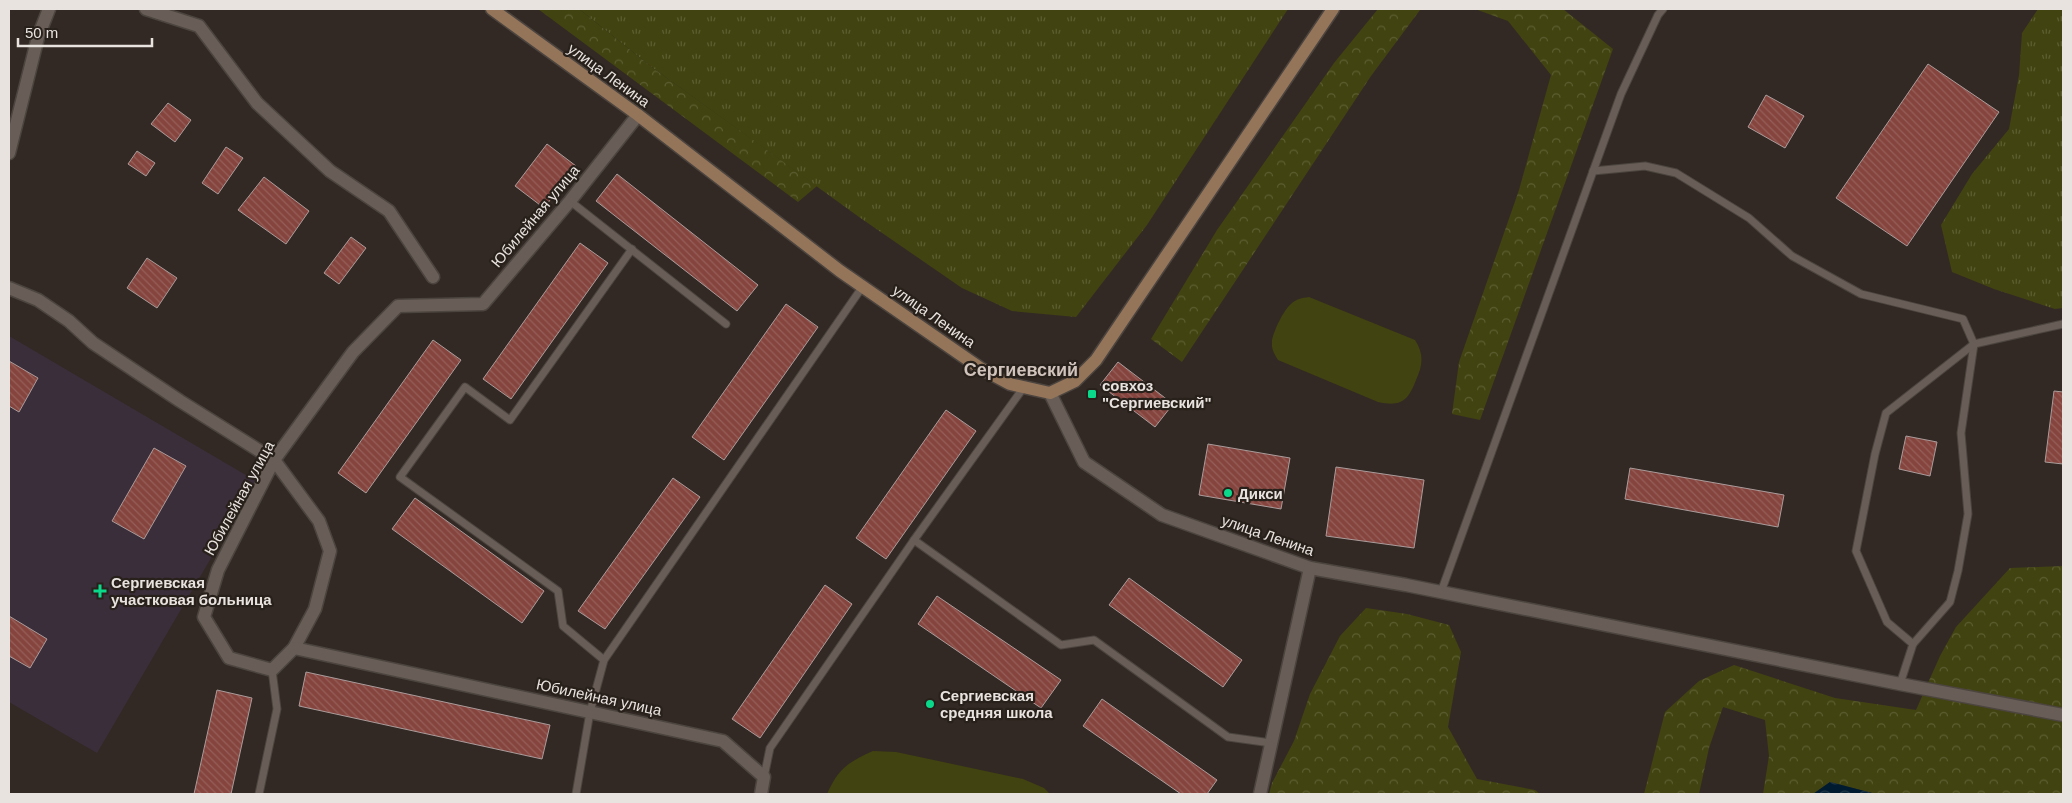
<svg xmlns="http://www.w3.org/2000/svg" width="2072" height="803" viewBox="0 0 2072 803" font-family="Helvetica,sans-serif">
<defs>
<pattern id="grass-tufts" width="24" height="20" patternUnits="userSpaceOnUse" patternTransform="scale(1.25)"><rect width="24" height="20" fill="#414310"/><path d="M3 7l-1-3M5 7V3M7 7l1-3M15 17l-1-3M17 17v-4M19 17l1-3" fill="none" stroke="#5c5e32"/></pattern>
<pattern id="forest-crowns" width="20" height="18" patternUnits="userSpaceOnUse" patternTransform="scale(1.25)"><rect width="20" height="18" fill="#414310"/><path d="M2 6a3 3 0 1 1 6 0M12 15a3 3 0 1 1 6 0" fill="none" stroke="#5c5e32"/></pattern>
<pattern id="water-waves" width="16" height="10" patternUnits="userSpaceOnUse" patternTransform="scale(1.25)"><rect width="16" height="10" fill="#001b2f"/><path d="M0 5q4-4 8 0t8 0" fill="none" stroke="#253c4d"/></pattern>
<pattern id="building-back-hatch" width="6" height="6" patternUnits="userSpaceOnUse" patternTransform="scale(1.25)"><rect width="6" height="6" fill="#85443e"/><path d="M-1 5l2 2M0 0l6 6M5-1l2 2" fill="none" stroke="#965f59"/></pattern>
</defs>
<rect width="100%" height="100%" fill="#322924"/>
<!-- medical -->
<polygon fill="#3b2e3b" points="9,336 256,481 97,753 9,702"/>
<!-- grass -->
<g fill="url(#grass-tufts)">
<polygon points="579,9 1288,9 1147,225 1076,317 1012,311 962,288 859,217 653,68"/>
<polygon points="2038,9 2063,9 2063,308 2055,309 1994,289 1952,272 1941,225 1972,174 2009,129 2019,75 2022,33"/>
</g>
<!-- forest -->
<g fill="url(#forest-crowns)">
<polygon points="538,9 579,9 653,68 817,186 798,202"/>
<polygon points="1378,9 1429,9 1420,10 1371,76 1182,362 1151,339 1217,230 1334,63"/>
<polygon points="1475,9 1563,9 1613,49 1480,420 1452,414 1459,362 1519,190 1551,75 1508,21"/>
<polygon points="2063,566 2063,794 1876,794 1830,782 1813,794 1763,794 1769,756 1765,720 1723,707 1709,748 1699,794 1644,794 1665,712 1699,681 1734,665 1835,698 1916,710 1940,656 1956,627 2010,568"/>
<polygon points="1366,608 1407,614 1449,625 1461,652 1448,727 1477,779 1535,790 1540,794 1269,794 1272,783 1294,741 1310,694 1340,636"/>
</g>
<!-- green -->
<g fill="#414310">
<path d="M1309 297 1415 340C1424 354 1423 365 1416 380 1408 401 1401 407 1378 402L1278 360C1275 355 1271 349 1272 342 1272 334 1284 309 1291 304 1296 299 1302 298 1309 297Z"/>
<path d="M873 751 896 752 1023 779 1044 788 1050 794H827C838 769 848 762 873 751Z"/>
</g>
<!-- water -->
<polygon fill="url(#water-waves)" points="1830,782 1876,794 1813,794"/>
<!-- building -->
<g fill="url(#building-back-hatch)" stroke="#aa9c9b">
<polygon points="1928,64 1999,112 1907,246 1836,198"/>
<polygon points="1766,95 1804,116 1785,148 1748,127"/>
<polygon points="168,103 191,120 175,142 151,124"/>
<polygon points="547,144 576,166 544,208 515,186"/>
<polygon points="226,147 243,158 218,194 202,183"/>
<polygon points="137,151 155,163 146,176 128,164"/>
<polygon points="617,174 758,285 737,311 596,201"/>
<polygon points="264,177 309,211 286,244 238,210"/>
<polygon points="351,237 366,248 339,284 324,273"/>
<polygon points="580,243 608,263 511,399 483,379"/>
<polygon points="147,258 177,278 157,308 127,288"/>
<polygon points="786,304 818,327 724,460 692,437"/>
<polygon points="433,340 461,360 366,493 338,473"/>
<polygon points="9,361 38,378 19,412 9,406"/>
<polygon points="1118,362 1173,404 1155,427 1100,385"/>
<polygon points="2054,391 2063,392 2063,464 2045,462"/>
<polygon points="946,410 976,431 886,559 856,538"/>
<polygon points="1906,436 1937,442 1930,476 1899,469"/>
<polygon points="1208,444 1290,458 1281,509 1199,495"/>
<polygon points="154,448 186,466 144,539 112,521"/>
<polygon points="1336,467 1424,480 1414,548 1326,536"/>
<polygon points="1630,468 1784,495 1778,527 1625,499"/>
<polygon points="673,478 700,497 605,629 578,611"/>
<polygon points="415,498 544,591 522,623 392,529"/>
<polygon points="1129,578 1242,660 1223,687 1109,605"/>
<polygon points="825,585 852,604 760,738 732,719"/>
<polygon points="937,596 1061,680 1041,708 918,624"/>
<polygon points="9,616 47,639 30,668 9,656"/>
<polygon points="306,672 550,725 542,759 299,706"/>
<polygon points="217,690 252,698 231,794 194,794"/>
<polygon points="1102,699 1217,780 1207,794 1181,794 1083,726"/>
</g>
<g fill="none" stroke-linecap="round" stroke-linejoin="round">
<!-- lane casing -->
<g stroke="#4c443f" stroke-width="9">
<g id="lane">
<polyline points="1593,171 1645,166 1676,173 1749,218 1792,256 1861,294 1963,319 1974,344 1961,433 1968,514 1958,571 1950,602 1913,644 1900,684"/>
<polyline points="570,201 726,324"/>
<polyline points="1024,387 914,540 1061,645 1094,640 1228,737 1271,743"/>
<polyline points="1441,592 1621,94 1658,15 1663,9"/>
<polyline points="1913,644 1887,622 1856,551 1875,454 1886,413 1974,344 2063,324"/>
<polyline points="604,660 563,626 558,591 400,477 465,387 510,420 632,249"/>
<polyline points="764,777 770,748 914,540"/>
<polyline points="259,794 277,709 272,670"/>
<polyline points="576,794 590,712 604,660 863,286"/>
</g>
</g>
<!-- street casing -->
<g stroke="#4c443f" stroke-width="15">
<g id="street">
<polyline points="146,9 199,26 257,103 330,171 389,211 433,277"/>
<polyline points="9,153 38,37 49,9"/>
<polyline points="9,288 38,300 69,321 93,343 180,401 274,460 319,521 330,551 315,609 294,648 272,670 229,658 204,617 218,570 274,460 353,352 398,306 483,304 570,201 638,115"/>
<polyline points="1050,393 1084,462 1162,515 1310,568 1406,585 1900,684 2063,715"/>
<polyline points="294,648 723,741 764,777 761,794"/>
<polyline points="1260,794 1310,568"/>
</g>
</g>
<!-- secondary casing -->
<g stroke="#4c443f" stroke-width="15">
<polyline id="secondary" points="492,9 638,115 840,271 980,368 1010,384 1050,393 1075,381 1096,360 1333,9"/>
</g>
<!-- lane -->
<use href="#lane" stroke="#685e57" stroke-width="7"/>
<!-- street -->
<use href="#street" stroke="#685e57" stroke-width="12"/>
<!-- secondary -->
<use href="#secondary" stroke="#94755a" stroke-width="12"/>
</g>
<!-- markers -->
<g fill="#0ad98b" stroke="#28201a" stroke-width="2">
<rect x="1087" y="389" width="10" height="10" rx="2.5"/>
<circle cx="1228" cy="493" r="5"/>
<path d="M97.5 583.5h5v5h5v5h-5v5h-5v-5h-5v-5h5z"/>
<circle cx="930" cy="704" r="5"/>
</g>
<g text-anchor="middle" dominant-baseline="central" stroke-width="4.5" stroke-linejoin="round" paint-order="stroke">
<!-- street labels -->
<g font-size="15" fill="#e9e3df" stroke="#28201a">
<text transform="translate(609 75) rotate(36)">улица Ленина</text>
<text transform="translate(535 216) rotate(-50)">Юбилейная улица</text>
<text transform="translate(934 316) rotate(35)">улица Ленина</text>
<text transform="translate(239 498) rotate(-61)">Юбилейная улица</text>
<text transform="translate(1268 535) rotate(19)">улица Ленина</text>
<text transform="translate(599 697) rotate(12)">Юбилейная улица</text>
</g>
<!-- poi labels -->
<g font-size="15" font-weight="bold" fill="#e9e3df" stroke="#28201a" text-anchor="start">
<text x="1102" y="385">совхоз<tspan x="1102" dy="17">"Сергиевский"</tspan></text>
<text x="1238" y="493">Дикси</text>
<text x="111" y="582">Сергиевская<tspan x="111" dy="17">участковая больница</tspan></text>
<text x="940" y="695">Сергиевская<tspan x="940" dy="17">средняя школа</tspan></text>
</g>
<!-- quarter labels -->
<g font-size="18" font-weight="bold" fill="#d0c4bd" stroke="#28201a">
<text x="1021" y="370">Сергиевский</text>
</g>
</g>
<!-- border -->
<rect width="2072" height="803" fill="none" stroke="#e9e3df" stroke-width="20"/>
<!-- scale -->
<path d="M18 38v8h134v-8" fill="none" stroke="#e9e3df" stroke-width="2.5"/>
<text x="25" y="38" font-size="15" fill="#e9e3df" stroke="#28201a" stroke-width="4" paint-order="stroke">50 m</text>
</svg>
